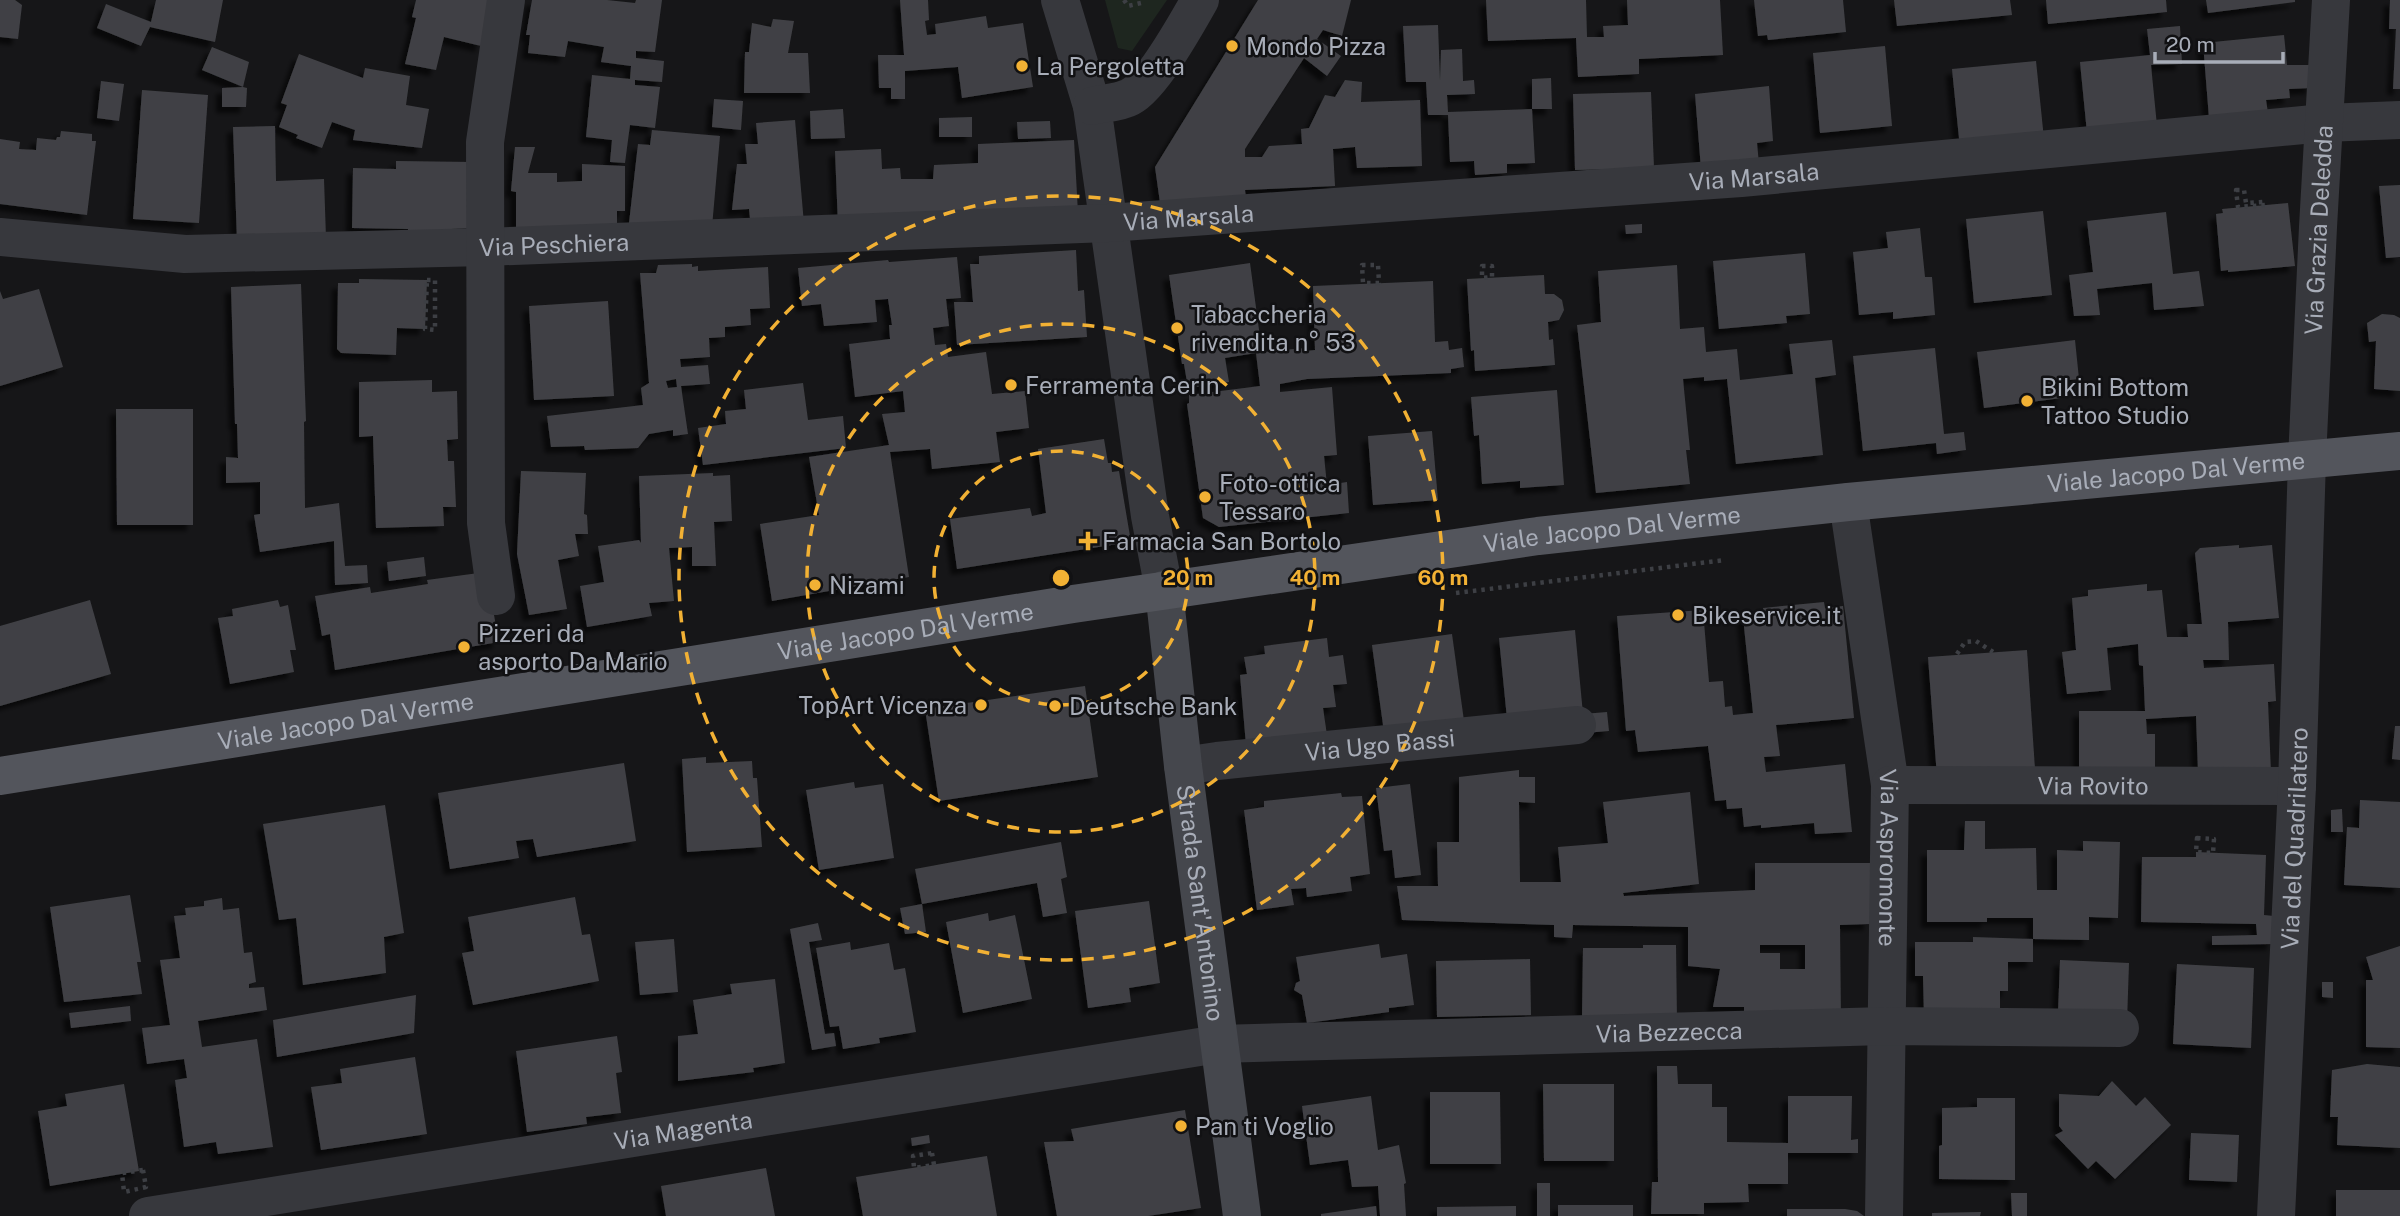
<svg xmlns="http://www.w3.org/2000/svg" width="2400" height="1216" viewBox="0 0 2400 1216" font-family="'Public Sans',sans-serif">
<defs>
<filter id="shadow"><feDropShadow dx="-6" dy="6" stdDeviation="2" flood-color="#0009"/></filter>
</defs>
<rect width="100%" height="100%" fill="#161618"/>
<!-- green -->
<polygon fill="#1e261f" points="1105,0 1167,0 1132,51 1118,48"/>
<!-- building -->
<g fill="#404145" fill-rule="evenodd" filter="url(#shadow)">
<polygon points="0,0 15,0 22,5 18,39 0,37"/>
<polygon points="156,0 223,0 215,42 150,27 141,46 97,28 106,4 151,22"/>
<polygon points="416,0 492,0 481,46 444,37 436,70 405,64 416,18 412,17"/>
<polygon points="532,0 607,0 635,3 636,0 662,0 655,52 636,51 636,58 664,61 662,82 635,80 635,85 660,87 655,128 630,125 625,163 610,162 612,140 586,137 592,75 630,79 631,66 601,62 604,47 568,41 565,57 528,53 530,35 526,35"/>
<polygon points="900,0 928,0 929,20 925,21 927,35 936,34 935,24 986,16 988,28 1023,23 1033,87 962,98 958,67 905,71 905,99 891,99 891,88 879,88 878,55 904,55"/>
<polygon points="1258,0 1351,0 1342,36 1323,30 1317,39 1341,56 1327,76 1304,58 1245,149 1245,157 1262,157 1269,146 1302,144 1301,129 1309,128 1325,95 1335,97 1345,80 1362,82 1361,102 1420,100 1422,166 1357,168 1355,147 1333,149 1335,186 1245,190 1247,206 1161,210 1155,167"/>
<polygon points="1486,0 1586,0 1587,37 1604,37 1603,26 1628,25 1627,0 1720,0 1723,55 1639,59 1639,74 1578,77 1576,38 1488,41"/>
<polygon points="1754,0 1843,0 1846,32 1768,40 1767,35 1758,36"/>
<polygon points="1894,0 2010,0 2012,15 1897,26"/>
<polygon points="2046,0 2166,0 2167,12 2048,24"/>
<polygon points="2206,0 2295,0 2295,2 2208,13"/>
<polygon points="2390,0 2400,0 2400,89 2393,89 2396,29 2389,29"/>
<polygon points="773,19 794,21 788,53 808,53 810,93 744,93 745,52 749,52 752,23 771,27"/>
<polygon points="1438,25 1440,81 1441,50 1462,49 1463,81 1474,80 1475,94 1447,95 1448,112 1532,109 1535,163 1507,164 1507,173 1475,175 1474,161 1450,162 1448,115 1428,115 1426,82 1406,82 1403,26"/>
<polygon points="2180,26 2182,64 2151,65 2157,126 2087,133 2080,62 2150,55 2147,29"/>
<polygon points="2284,35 2287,65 2312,65 2312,88 2289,89 2290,98 2266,100 2268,113 2209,118 2203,43"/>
<polygon points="1885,46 1892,126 1820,133 1813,53"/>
<polygon points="212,47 249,62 243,87 202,70"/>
<polygon points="299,54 363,78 365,68 410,76 406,105 429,109 422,148 353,140 355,130 332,122 322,148 296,138 298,135 279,127 287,105 281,103"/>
<polygon points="2036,61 2044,139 1960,148 1952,69"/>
<polygon points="1551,78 1552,109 1532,109 1532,79"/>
<polygon points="101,81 124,84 119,121 97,118"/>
<polygon points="1769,86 1773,141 1757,143 1759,164 1701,169 1695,94"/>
<polygon points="243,87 247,88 246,107 222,107 222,88"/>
<polygon points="142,90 208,95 199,223 133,219"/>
<polygon points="1651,92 1654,168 1575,170 1573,94"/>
<polygon points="714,99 743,101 741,130 712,127"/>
<polygon points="843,109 845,138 811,139 810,111"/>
<polygon points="972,117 972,137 939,137 939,118"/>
<polygon points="795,120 804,224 751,228 749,209 732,210 737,164 747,164 745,144 758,144 756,123"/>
<polygon points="1050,121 1051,138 1018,139 1017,122"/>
<polygon points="275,126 276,181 324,179 326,238 237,241 233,127"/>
<polygon points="652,130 720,136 712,227 629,223 638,144 650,145"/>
<polygon points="61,131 92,134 92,141 96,141 87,215 0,204 0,139 20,142 19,149 36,150 37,138 56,140 57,137 60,137"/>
<polygon points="1074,140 1078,213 838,225 835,151 881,149 882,169 900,168 901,179 933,179 934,165 978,163 978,144"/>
<polygon points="515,147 535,147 528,173 557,173 557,182 582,181 582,164 625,166 625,211 617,211 617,237 516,235 516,192 511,191"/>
<polygon points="396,161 473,162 472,228 451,229 451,245 408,244 408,229 352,228 353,168 396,169"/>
<polygon points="2400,185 2400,257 2386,258 2379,186"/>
<polygon points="2288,203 2295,266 2228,272 2228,270 2221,271 2216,214 2223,213 2222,209"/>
<polygon points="2043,211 2052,295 1974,303 1966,219"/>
<polygon points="2166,212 2173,274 2199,271 2204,306 2154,310 2152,283 2097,289 2100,315 2074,316 2069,275 2093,272 2087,221"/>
<polygon points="1642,224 1642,233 1626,234 1625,225"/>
<polygon points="1920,228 1925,277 1932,277 1935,315 1893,319 1893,312 1859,315 1853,252 1888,248 1886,232"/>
<polygon points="1076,250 1078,291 1084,290 1087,337 957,345 954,302 973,302 970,264 979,264 979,256"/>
<polygon points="1805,253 1810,314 1786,316 1787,323 1719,329 1713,261"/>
<polygon points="957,257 961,298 946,299 949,326 933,328 935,345 946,344 948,357 986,352 992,394 1025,391 1029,428 996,432 1000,462 932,469 930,449 890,452 909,577 772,601 760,524 819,515 809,457 889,445 882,414 905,412 903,391 855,397 849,344 890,339 889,325 892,325 888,299 875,300 877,322 824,326 821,304 802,306 798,268 888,260 889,262"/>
<polygon points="1250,263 1262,352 1306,348 1306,351 1315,350 1313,286 1433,281 1435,342 1448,341 1449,350 1462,348 1464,367 1451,369 1451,373 1307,379 1280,384 1280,392 1332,387 1337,455 1324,456 1327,485 1347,482 1349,513 1219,527 1203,518 1187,404 1189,403 1189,395 1260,386 1256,353 1225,358 1229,382 1188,388 1184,364 1182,364 1169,275"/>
<path d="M692 264V267L698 266V271L768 267 770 308 750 309 751 325 725 327V337L709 338 710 357 680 359 681 367 708 365 710 384 681 386 688 434 673 436V430L649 434 638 448 585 450 584 446 551 447 547 416 643 405 641 388 649 383 640 273H656L658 265ZM676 379 677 387 668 388 666 381Z"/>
<polygon points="1677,265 1680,329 1704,327 1706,352 1737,349 1740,380 1793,374 1789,344 1832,340 1836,375 1815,378 1823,455 1736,464 1727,379 1704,381 1704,377 1683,379 1690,450 1686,450 1690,484 1596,493 1577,325 1601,322 1598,271"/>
<polygon points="1544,275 1545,294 1554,294 1562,300 1564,310 1559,320 1548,322 1549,340 1553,339 1555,365 1475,371 1474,350 1471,351 1467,279"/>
<polygon points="359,279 427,280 425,329 397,328 396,355 341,353 337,349 338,283 359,283"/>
<polygon points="301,284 306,421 304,422 305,508 339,503 345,566 367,565 368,583 335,585 334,541 260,552 254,515 260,514 260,482 226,483 226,457 238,458 237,424 235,424 231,287"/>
<polygon points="39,289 63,367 0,386 0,291 3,299"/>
<polygon points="608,301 614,396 534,400 529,306"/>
<polygon points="2382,314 2394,315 2400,318 2400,391 2374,389 2376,341 2369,342 2367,323"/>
<polygon points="2075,340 2079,379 2060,381 2062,398 1984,408 1977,352"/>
<polygon points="1935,348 1944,434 1964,432 1966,450 1937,454 1936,443 1863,451 1853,356"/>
<polygon points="432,380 432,392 457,391 458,439 447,440 448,461 454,461 456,507 443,507 444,526 376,528 373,436 359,437 359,382"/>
<polygon points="803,383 808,420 843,416 846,448 703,465 698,428 726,424 725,411 746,409 744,390"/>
<polygon points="1557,390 1564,485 1520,488 1520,481 1482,484 1479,435 1474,436 1471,397"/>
<polygon points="116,409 193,409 193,525 117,525"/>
<polygon points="1432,431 1438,500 1373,505 1368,436"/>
<polygon points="1104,439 1108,463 1111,463 1112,472 1119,471 1131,542 957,569 950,519 1030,508 1032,516 1046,513 1038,449"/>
<polygon points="521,471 586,473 584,514 587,515 588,534 575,534 579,556 558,560 567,609 529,615 517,554"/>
<polygon points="713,473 713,476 730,475 732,521 714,522 716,566 692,566 692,547 669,548 674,601 649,603 652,616 587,627 580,586 604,582 598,546 639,540 641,543 639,476"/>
<polygon points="2239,545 2239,548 2272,545 2279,618 2228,622 2229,660 2203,660 2204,668 2274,664 2276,701 2268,702 2271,772 2198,771 2196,716 2146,719 2147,734 2155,734 2155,777 2079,778 2079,711 2145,711 2144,688 2143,666 2139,665 2138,644 2107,648 2111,690 2067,694 2062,652 2076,650 2072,598 2088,596 2088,590 2147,584 2147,591 2162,590 2167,637 2188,637 2187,624 2202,624 2195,553 2200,548"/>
<polygon points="424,557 426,576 389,581 387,562"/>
<polygon points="486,572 499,642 335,670 330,634 322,636 315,596 370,587 371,593 428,584 427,580"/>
<polygon points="90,600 111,674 0,706 0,626"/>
<polygon points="278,600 280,607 288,605 296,650 290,650 294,672 230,684 218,618 233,616 232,609"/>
<polygon points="1824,602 1825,608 1843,606 1854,718 1776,725 1780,756 1764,757 1766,772 1845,764 1852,832 1815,834 1814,823 1761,828 1761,825 1744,827 1742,808 1727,809 1726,800 1715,801 1708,746 1638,752 1635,730 1626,731 1617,616 1703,610 1709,682 1723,681 1725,707 1732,706 1733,715 1753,713 1743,617 1764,614 1763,608"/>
<polygon points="1575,630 1583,714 1607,712 1609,731 1509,739 1499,638"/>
<polygon points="1452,634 1464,721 1384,732 1372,645"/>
<polygon points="1327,638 1329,657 1343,655 1347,684 1333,685 1336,707 1323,708 1327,735 1246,745 1240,675 1247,674 1244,657 1265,654 1264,646"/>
<polygon points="2027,650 2035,769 1937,777 1928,657"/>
<polygon points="1085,686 1098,777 939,801 925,709"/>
<polygon points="2395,726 2400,726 2400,760 2392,759"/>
<polygon points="706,757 706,763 752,761 753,778 757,778 762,847 687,852 682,759"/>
<polygon points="624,763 636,841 537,857 533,839 516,841 519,858 450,869 438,793"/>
<path d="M1519 770V777H1535V803L1519 802 1520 882H1561L1558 847 1608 843 1603 802 1690 792 1699 884 1623 893 1624 896 1755 890V863H1870V924L1840 925 1841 1022 1744 1021V1007H1713L1720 969 1688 966V927L1573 925 1572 938 1554 937V925L1402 920 1397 886H1438L1437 842H1459V777ZM1760 945H1805V969H1780V953H1760Z"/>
<polygon points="854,782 855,788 883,784 894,858 819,870 806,790"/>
<polygon points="1410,784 1421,875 1395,878 1392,850 1384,851 1376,788"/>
<polygon points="1341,793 1342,797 1362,796 1370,874 1350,877 1352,891 1307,897 1306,888 1291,889 1294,905 1257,910 1244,810 1264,807 1264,801"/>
<polygon points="2360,800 2400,802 2400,888 2344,885 2347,827 2359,828"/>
<polygon points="385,805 404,933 384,937 386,973 303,985 296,918 279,920 263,824"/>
<polygon points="2342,809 2343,832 2331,832 2331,810"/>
<polygon points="1965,821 1985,821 1985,849 2036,848 2037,890 2057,890 2057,850 2083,851 2083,841 2120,842 2118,918 2089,917 2089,940 2033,939 2033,962 2008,962 2008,991 2000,991 2000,1008 1924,1016 1923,976 1915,976 1915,942 1973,942 1973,937 2033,939 2033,918 1987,918 1987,922 1927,922 1927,850 1964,850"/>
<polygon points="1061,842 1067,877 1061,879 1067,913 1043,917 1037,883 922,904 915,869"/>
<polygon points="2196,852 2266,855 2264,915 2274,916 2273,944 2212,945 2212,936 2257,935 2256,924 2141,922 2142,857 2196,857"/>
<polygon points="130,895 141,962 137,962 142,994 64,1002 50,907"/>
<polygon points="575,897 582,935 590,934 599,981 473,1005 462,953 474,951 468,917"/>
<polygon points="222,898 223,910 239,908 244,953 252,952 256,982 249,984 249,988 264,987 267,1010 198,1021 202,1047 257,1039 273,1147 218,1154 216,1142 184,1147 175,1080 187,1078 184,1059 147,1064 142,1028 170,1025 160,960 180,958 174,916 186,915 185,908 204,906 204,901"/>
<polygon points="1149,901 1160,983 1129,988 1131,1002 1088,1008 1075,911"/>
<polygon points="922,904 926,932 905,934 900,908"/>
<polygon points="988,913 989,921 1015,915 1032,999 963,1013 946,922"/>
<polygon points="818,923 822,940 809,942 825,1034 834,1033 836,1046 812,1050 790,929"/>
<polygon points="674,939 678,992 640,995 635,942"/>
<polygon points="850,942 851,950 889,943 894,970 905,968 916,1032 879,1038 880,1043 843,1049 839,1026 830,1027 816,948"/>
<polygon points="1379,944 1381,958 1407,954 1414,1005 1389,1008 1389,1012 1307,1023 1302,995 1294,990 1296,983 1300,981 1296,957"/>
<polygon points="1643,945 1676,945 1677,1021 1582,1017 1583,948 1643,948"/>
<polygon points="2400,946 2400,1048 2366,1047 2366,980 2373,980 2366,957"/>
<polygon points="1530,959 1531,1015 1437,1017 1436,961"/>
<polygon points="2060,960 2129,963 2127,1022 2058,1013"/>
<polygon points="2177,964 2254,968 2251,1048 2173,1044"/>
<polygon points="775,979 785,1063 753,1068 754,1072 678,1081 678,1036 698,1034 693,1000 732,994 730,984"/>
<polygon points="2322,982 2333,982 2333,998 2322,997"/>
<polygon points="416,995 414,1033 277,1057 273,1020"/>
<polygon points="130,1006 131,1021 71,1028 69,1013"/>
<polygon points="617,1036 622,1072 616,1073 621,1113 586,1117 587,1124 527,1132 516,1051"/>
<polygon points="415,1057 427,1134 321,1150 311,1087 342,1083 340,1069"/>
<polygon points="2367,1064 2400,1067 2400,1148 2337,1145 2338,1117 2330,1117 2332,1070"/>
<polygon points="1657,1066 1677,1066 1678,1084 1712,1084 1712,1107 1727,1107 1727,1142 1788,1143 1788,1096 1852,1096 1851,1140 1858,1139 1858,1153 1788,1153 1788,1184 1748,1184 1749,1202 1704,1203 1704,1214 1651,1214 1652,1182 1658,1182"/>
<polygon points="2112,1081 2136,1106 2145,1097 2171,1125 2115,1179 2096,1161 2088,1169 2055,1135 2063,1131 2059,1126 2059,1094 2099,1096"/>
<polygon points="124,1084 139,1171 50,1186 38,1111 67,1106 65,1094"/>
<polygon points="1543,1084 1614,1084 1614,1161 1544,1161"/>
<polygon points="1430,1092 1500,1092 1501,1164 1430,1164"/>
<polygon points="1371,1096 1378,1150 1399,1145 1406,1183 1404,1184 1406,1216 1380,1216 1378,1186 1352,1187 1348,1160 1310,1165 1302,1106"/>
<polygon points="1977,1098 2015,1098 2015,1180 1939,1179 1939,1146 1942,1145 1942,1108 1977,1107"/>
<polygon points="1185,1110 1201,1208 1148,1216 1057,1216 1044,1142 1074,1141 1071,1129"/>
<polygon points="2191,1133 2239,1135 2237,1182 2189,1180"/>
<polygon points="929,1135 930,1143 912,1146 911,1138"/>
<polygon points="987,1156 997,1216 863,1216 856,1177"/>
<polygon points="766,1168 775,1216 666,1216 661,1186"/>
<rect x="1537" y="1183" width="13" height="33"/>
<rect x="2336" y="1190" width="64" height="26"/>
<polygon points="2011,1193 2027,1193 2027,1216 2012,1216"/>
<rect x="1558" y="1205" width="75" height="11"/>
<polygon points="1376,1206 1377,1216 1321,1216 1321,1214"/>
<polygon points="1516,1206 1516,1216 1437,1216 1437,1207"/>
<polygon points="1787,1209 1845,1209 1857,1211 1864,1216 1787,1216"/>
<polygon points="1981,1212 1980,1216 1932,1216 1932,1213"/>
</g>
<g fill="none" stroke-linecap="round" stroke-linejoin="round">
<!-- path -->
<g stroke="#3d3f44" stroke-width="4.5" stroke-dasharray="3.5 5" stroke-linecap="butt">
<polyline points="1124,0 1128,6 1141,3 1143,0"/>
<polygon points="2236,190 2244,190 2246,203 2264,202 2265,205 2238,207"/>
<polygon points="1362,265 1378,265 1379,283 1363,283"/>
<polygon points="1482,266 1492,266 1492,277 1482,278"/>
<polygon points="427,280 435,280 435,330 425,329"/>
<polyline points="1456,593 1725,560"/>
<polyline points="1957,654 1965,642 1976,641 1993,652"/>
<polygon points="2197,838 2214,839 2213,853 2196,852"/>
<polygon points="932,1153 934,1165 914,1168 913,1156"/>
<polygon points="143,1170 146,1187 124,1192 122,1173"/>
</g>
<!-- street -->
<g stroke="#37383d" stroke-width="38">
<polyline points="1060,0 1092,106 1150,516 1164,590"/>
<path d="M1092 106C1103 103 1119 103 1130 97 1152 86 1187 23 1200 0"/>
<path id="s1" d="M0 237 185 254 485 247 1108 223 1741 178 2324 123 2400 120"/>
<path id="s2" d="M1848 502 1890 785 1884 1216"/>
<polyline points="496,596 486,523 485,142 506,0"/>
<path id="s3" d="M1183 766 1217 761 1577 725"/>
<path id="s4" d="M1890 785 2297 786"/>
<path id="s5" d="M148 1216 1218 1044 1885 1026 2120 1028"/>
<path id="s6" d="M2276 1216 2297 786 2307 459 2318 227 2331 0"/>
</g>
<!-- secondary -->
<path stroke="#45474d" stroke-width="38" id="s7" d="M1164 590 1183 766 1242 1216"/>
<!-- primary -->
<path stroke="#53555c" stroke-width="38" id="s8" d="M0 776 1073 604 1538 536 1848 502 2400 451"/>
</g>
<!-- distance rings -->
<g fill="none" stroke="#f2b134" stroke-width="3.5" stroke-dasharray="12 9">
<circle cx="1061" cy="578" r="127"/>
<circle cx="1061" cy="578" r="254"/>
<circle cx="1061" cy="578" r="382"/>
</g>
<!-- markers -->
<g fill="#f2b134" stroke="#111113" stroke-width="2.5">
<circle cx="1232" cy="46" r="7"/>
<circle cx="1022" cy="66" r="7"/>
<circle cx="1177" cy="328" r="7"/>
<circle cx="1011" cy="385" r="7"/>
<circle cx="2027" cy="401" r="7"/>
<circle cx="1205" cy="497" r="7"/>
<path d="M1084.5 530.5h7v7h7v7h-7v7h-7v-7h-7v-7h7z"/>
<circle cx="815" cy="585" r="7"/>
<circle cx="1678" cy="615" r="7"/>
<circle cx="464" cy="647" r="7"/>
<circle cx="981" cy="705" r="7"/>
<circle cx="1055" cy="706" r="7"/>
<circle cx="1181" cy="1126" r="7"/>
</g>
<g text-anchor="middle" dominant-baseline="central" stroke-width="5" stroke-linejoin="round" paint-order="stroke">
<!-- poi labels -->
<g font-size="24" fill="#a8adb8" stroke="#111113" text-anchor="start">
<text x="1246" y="46">Mondo Pizza</text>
<text x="1036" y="66">La Pergoletta</text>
<text x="1191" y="314">Tabaccheria<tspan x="1191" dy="28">rivendita n° 53</tspan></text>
<text x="1025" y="385">Ferramenta Cerin</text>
<text x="2041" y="387">Bikini Bottom<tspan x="2041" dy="28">Tattoo Studio</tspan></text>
<text x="1219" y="483">Foto-ottica<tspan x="1219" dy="28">Tessaro</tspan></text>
<text x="1102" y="541">Farmacia San Bortolo</text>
<text x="829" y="585">Nizami</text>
<text x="1692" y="615">Bikeservice.it</text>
<text x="478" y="633">Pizzeri da<tspan x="478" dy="28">asporto Da Mario</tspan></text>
<text x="967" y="705" text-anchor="end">TopArt Vicenza</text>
<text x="1069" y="706">Deutsche Bank</text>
<text x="1195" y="1126">Pan ti Voglio</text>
</g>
<!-- street labels -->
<g font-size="24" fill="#a8adb8" stroke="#111113">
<text stroke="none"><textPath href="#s1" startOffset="1757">Via Marsala</textPath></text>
<text stroke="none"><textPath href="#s1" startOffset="1190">Via Marsala</textPath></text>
<text stroke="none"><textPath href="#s6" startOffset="987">Via Grazia Deledda</textPath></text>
<text stroke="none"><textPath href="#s1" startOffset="555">Via Peschiera</textPath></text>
<text stroke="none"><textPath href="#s8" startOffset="2198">Viale Jacopo Dal Verme</textPath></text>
<text stroke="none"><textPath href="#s8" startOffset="1631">Viale Jacopo Dal Verme</textPath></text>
<text stroke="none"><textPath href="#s8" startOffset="917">Viale Jacopo Dal Verme</textPath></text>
<text stroke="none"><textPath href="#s8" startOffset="350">Viale Jacopo Dal Verme</textPath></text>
<text stroke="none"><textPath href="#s3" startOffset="198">Via Ugo Bassi</textPath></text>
<text stroke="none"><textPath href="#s4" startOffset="203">Via Rovito</textPath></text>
<text stroke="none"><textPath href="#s6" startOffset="378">Via del Quadrilatero</textPath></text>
<text stroke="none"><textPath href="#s2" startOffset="359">Via Aspromonte</textPath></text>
<text stroke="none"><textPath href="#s7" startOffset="315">Strada Sant'Antonino</textPath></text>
<text stroke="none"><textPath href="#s5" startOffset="1535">Via Bezzecca</textPath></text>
<text stroke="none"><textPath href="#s5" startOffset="542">Via Magenta</textPath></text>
</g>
</g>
<circle cx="1061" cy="578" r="10" fill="#f2b134" stroke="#111113" stroke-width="3.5"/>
<g font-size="21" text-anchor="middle" font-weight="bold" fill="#f2b134" stroke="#111113" stroke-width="5" stroke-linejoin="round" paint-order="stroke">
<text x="1188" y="585">20 m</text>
<text x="1315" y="585">40 m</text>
<text x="1443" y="585">60 m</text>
</g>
<!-- scale -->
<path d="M2155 52v10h128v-10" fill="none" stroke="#a8adb8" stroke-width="3.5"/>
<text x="2166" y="52" font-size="21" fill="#a8adb8" stroke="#111113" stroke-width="5" paint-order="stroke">20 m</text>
</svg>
